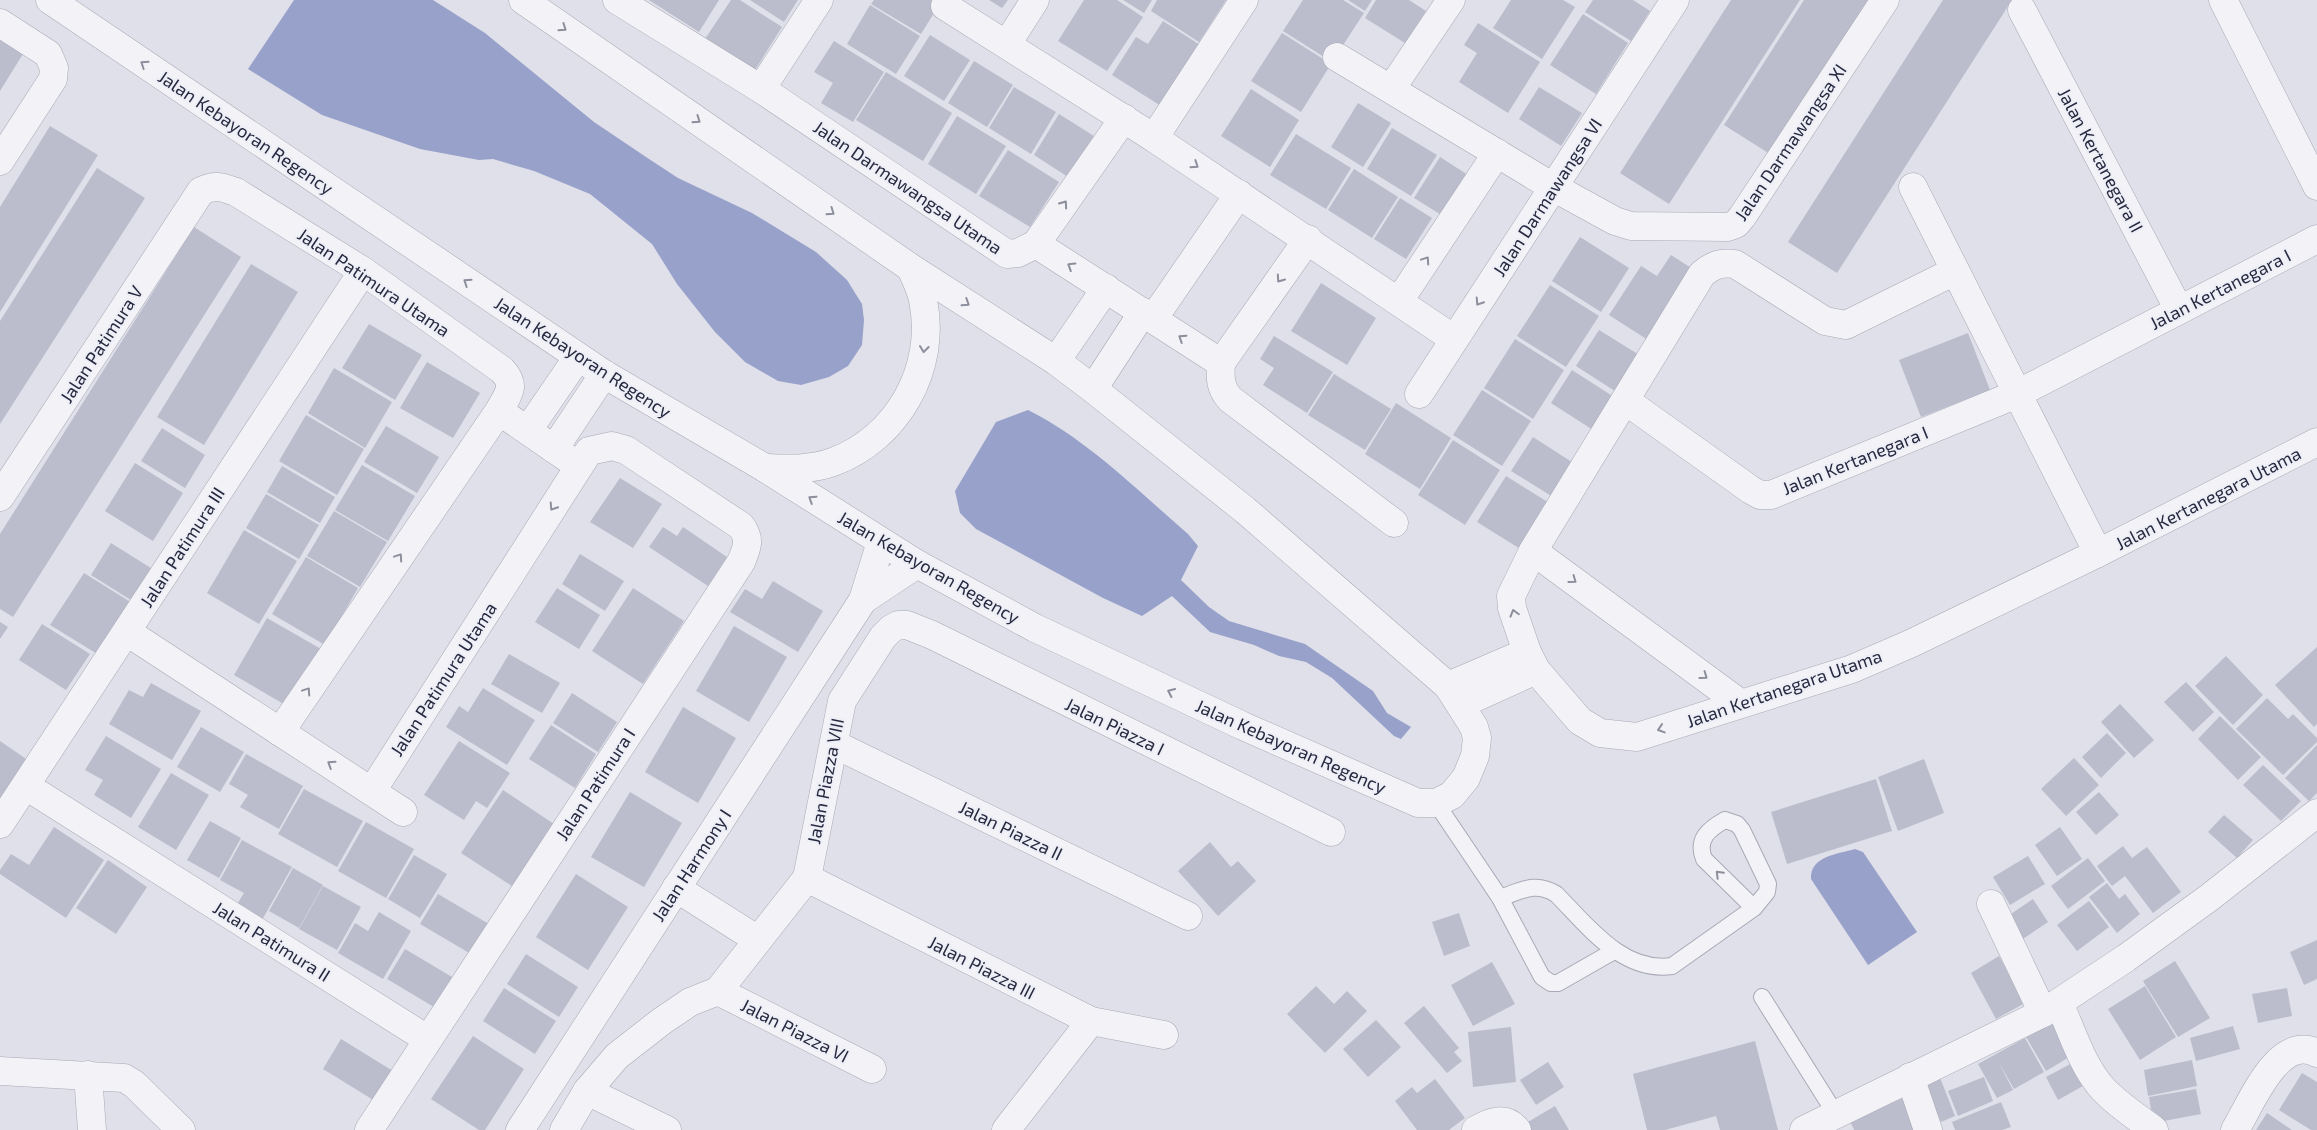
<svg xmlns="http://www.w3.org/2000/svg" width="2317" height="1130" viewBox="0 0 2317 1130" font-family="'Exo 2',sans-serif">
<rect width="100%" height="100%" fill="#dfe0e9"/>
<!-- water -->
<g fill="#98a1ca">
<polygon points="294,0 433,0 485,33 594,122 646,157 678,178 752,213 816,252 847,280 862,304 864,320 862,345 848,366 829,377 801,385 778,381 745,362 715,332 677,284 652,244 590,194 534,171 493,159 479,160 420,149 322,115 248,69"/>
<path d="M1028 410C1088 440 1137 490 1188 534L1198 546 1181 580 1209 607 1229 621 1305 644 1373 691 1387 713 1411 727 1401 739 1394 736 1332 678 1306 662 1279 656 1254 645 1210 632 1172 596 1142 616 1103 598 976 529 960 513 955 491 996 422Z"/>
<path d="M1855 849 1863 852 1917 932 1868 965 1811 879C1810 856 1838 854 1855 849Z"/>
</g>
<!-- building -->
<g fill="#bcbdcc">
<polygon points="649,0 719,0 699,32"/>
<polygon points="731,0 740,0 782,27 755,70 705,39"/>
<polygon points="750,0 798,0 784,22"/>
<polygon points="874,0 942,0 921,34 871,4"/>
<polygon points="989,0 1008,0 1002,8"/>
<polygon points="1084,0 1117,0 1143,17 1107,71 1058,41"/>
<polygon points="1123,0 1152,0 1144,13"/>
<polygon points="1157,0 1226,0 1199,42 1151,11"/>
<polygon points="1303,0 1343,0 1364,13 1332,62 1283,31"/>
<polygon points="1348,0 1372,0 1365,11"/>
<polygon points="1376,0 1409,0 1426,11 1405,43 1365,18"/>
<polygon points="1511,0 1563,0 1575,7 1542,59 1493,28"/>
<polygon points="1593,0 1633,0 1650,11 1631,41 1585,12"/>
<polygon points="1731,0 1800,0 1669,204 1620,173"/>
<polygon points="1804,0 1873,0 1773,156 1724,125"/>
<polygon points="1943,0 2012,0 1837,273 1788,242"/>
<polygon points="870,5 920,36 896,74 847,44"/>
<polygon points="1583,14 1628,43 1596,94 1550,65"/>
<polygon points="1163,21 1200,45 1161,106 1112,75 1136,37 1148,44"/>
<polygon points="1478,23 1540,62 1508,113 1459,82 1477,53 1464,45"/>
<polygon points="1282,33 1331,64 1301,112 1251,81"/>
<polygon points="930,35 970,60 944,101 904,76"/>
<polygon points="0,39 23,54 0,91"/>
<polygon points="834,41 884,72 853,122 821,103 833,83 814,72"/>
<polygon points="974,61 1013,85 987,127 948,103"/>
<polygon points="886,72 952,113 923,161 856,120"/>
<polygon points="1014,87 1056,112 1031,154 989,128"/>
<polygon points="1539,87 1582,113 1561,146 1519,119"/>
<polygon points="1251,89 1299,120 1270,167 1221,136"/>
<polygon points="1358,103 1391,123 1363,167 1331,147"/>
<polygon points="1059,114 1094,136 1068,177 1034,155"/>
<polygon points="957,116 1006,146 976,194 928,164"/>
<polygon points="50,126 98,155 0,312 0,207"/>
<polygon points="1392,128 1437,155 1411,196 1367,169"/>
<polygon points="1296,134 1351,168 1326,209 1270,175"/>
<polygon points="1008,150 1059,182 1030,227 979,196"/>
<polygon points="1440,157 1468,175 1443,216 1414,198"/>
<polygon points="97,168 145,198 0,424 0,321"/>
<polygon points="1354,169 1398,197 1372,238 1328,210"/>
<polygon points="1400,198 1432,218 1406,259 1374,239"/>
<polygon points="194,227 241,257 13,617 0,609 0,534"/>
<polygon points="1580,237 1629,268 1601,312 1552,281"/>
<polygon points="1671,255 1696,271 1651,342 1609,315 1641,266 1657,276"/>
<polygon points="251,264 298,292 204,445 157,417"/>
<polygon points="1321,283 1376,318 1347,365 1291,331"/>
<polygon points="1550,285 1599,316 1566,367 1517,336"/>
<polygon points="369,324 422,355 395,400 342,368"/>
<polygon points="1599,330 1641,356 1618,393 1576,366"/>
<polygon points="1968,333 1990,390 1921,417 1899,360"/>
<polygon points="1274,336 1333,372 1307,413 1263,385 1274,368 1260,359"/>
<polygon points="1515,339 1564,370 1533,419 1484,388"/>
<polygon points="427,362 480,393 453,438 400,408"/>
<polygon points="334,368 392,402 365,448 308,413"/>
<polygon points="1572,370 1614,397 1593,430 1551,403"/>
<polygon points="1334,374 1391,409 1365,450 1308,415"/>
<polygon points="1482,390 1531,421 1502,466 1453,435"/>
<polygon points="1396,403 1451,438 1420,489 1365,454"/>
<polygon points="306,415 364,449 337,495 279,461"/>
<polygon points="386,426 439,457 417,493 364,462"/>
<polygon points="162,428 205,455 185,488 141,461"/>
<polygon points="1533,437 1575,464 1553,497 1511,471"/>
<polygon points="1453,440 1500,470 1465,525 1418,495"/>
<polygon points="135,463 183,493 153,541 105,511"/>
<polygon points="362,465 415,496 388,541 335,510"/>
<polygon points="282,466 335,497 320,523 267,492"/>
<polygon points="1506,476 1551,504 1522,550 1477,522"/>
<polygon points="620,478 662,504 633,548 590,522"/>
<polygon points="266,494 319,525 299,559 246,528"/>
<polygon points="334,511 387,542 360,587 307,556"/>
<polygon points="663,527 677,536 683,527 727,557 708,586 649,547"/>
<polygon points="244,530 297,561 259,624 207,593"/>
<polygon points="111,543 154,570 134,602 91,575"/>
<polygon points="580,554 624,581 605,611 562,584"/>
<polygon points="306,557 358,588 325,645 272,614"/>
<polygon points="84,573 132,603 99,655 50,625"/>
<polygon points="773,581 823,611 798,652 730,612 745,589 762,599"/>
<polygon points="557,588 600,615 579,649 535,622"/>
<polygon points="633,588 684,621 643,684 592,651"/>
<polygon points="267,618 321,649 287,706 234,675"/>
<polygon points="0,622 8,627 0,639"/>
<polygon points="42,624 90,654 66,690 19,660"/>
<polygon points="734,626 787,657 749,722 696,691"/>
<polygon points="2317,647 2317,724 2314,727 2275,685"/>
<polygon points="509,654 560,683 542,713 491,684"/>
<polygon points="2226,656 2263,695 2233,725 2195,686"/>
<polygon points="2186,682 2214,712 2193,732 2164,702"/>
<polygon points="151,683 201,711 172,760 109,724 129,690 143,697"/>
<polygon points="483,688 535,720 507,765 446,727 459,706 468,712"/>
<polygon points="572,693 617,722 598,752 553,723"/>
<polygon points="2267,698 2288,719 2293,714 2317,738 2317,742 2283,775 2236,729"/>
<polygon points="2120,704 2154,740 2134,758 2101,722"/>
<polygon points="683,707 736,738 698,803 645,772"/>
<polygon points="2220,716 2261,757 2238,780 2198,739"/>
<polygon points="551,725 596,754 575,788 529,759"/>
<polygon points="201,727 244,752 220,792 177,767"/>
<polygon points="2107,733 2126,753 2101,778 2082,757"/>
<polygon points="106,736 161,769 131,818 94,795 103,780 85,770"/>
<polygon points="0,741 32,763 0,809"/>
<polygon points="459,741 510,773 487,808 476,801 464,820 424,795"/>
<polygon points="2317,745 2317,793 2309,801 2285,778"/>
<polygon points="246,754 303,786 279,829 240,807 248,795 229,784"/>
<polygon points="2074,758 2099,785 2066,816 2041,789"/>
<polygon points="1924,759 1944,813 1898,831 1878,777"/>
<polygon points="2263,765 2301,801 2281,821 2243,785"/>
<polygon points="171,773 209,795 176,850 138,827"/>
<polygon points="1876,779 1892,831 1787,864 1771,812"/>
<polygon points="304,789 363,821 337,867 278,834"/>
<polygon points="503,790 554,824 512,886 461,853"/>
<polygon points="630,792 682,823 644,887 591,857"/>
<polygon points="2099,792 2119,815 2096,835 2076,812"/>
<polygon points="2224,815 2253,840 2237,858 2208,832"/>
<polygon points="210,821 241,838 219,878 187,860"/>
<polygon points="366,822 414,849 386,898 338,871"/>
<polygon points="54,827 104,860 66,918 0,874 0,870 11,854 29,865"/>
<polygon points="2060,827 2082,859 2057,876 2035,845"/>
<polygon points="242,840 292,867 262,920 236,906 244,893 220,880"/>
<polygon points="1210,842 1231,867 1238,861 1256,881 1218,916 1178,871"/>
<polygon points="2123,846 2132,858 2147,847 2181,892 2153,913 2125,876 2112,886 2097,866"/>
<polygon points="414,855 447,874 420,918 388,899"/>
<polygon points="2028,856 2045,884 2010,905 1993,877"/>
<polygon points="2088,858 2105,881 2068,909 2051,886"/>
<polygon points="108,860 147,887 116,934 76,908"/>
<polygon points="293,868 323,885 299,928 269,911"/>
<polygon points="576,874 628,907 588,970 536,937"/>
<polygon points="2107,883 2119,899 2125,894 2140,914 2117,933 2089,897"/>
<polygon points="323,886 361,907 337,950 299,929"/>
<polygon points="438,894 489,924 471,954 420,924"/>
<polygon points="2033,899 2048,922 2020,941 2005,918"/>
<polygon points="2089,901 2109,927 2077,951 2057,925"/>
<polygon points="379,912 411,931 383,979 338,953 355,923 368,931"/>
<polygon points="1459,913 1470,946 1444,956 1432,922"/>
<polygon points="2317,940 2317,979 2304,985 2290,952"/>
<polygon points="405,949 452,977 434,1007 387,979"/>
<polygon points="526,954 578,987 559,1017 507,984"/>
<polygon points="1999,956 2025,1003 1996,1019 1971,973"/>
<polygon points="2175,961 2210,1018 2178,1037 2143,981"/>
<polygon points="1492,962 1515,1004 1473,1026 1451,985"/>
<polygon points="1316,986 1334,1004 1347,991 1367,1011 1325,1053 1287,1014"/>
<polygon points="2145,986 2176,1037 2140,1060 2108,1009"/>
<polygon points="504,988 556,1021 535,1054 483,1021"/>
<polygon points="2287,988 2292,1016 2258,1023 2252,994"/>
<polygon points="1424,1006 1459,1048 1454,1052 1462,1061 1447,1073 1404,1023"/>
<polygon points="1376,1020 1401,1047 1368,1077 1343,1049"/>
<polygon points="2051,1022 2071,1056 2046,1071 2026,1037"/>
<polygon points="2233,1026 2240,1049 2196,1061 2190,1038"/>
<polygon points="1511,1027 1516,1082 1473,1087 1468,1032"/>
<polygon points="473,1036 524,1069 485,1130 479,1130 431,1099"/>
<polygon points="2025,1038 2044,1072 2014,1089 1998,1061 2013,1090 1997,1098 1978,1064"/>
<polygon points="341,1039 393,1071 375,1101 323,1069"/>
<polygon points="1755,1041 1778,1130 1720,1130 1716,1116 1665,1130 1647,1130 1633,1074"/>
<polygon points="2078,1060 2090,1082 2058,1100 2046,1077"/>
<polygon points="2192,1060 2197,1086 2148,1096 2144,1070"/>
<polygon points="1548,1062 1564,1087 1536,1105 1520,1080"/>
<polygon points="2302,1073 2317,1082 2317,1130 2311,1130 2279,1110"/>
<polygon points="1939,1075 1955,1116 1941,1122 1924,1082"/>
<polygon points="1984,1077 1993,1101 1958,1116 1948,1091"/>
<polygon points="1435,1079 1465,1118 1449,1130 1417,1130 1395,1101 1412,1087 1417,1093"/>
<polygon points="2196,1089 2201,1114 2153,1123 2149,1097"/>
<polygon points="1908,1096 1923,1130 1854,1130 1850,1121"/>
<polygon points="2001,1102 2011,1127 2002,1130 1955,1130 1952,1122"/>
<polygon points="1555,1106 1569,1130 1523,1130 1521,1126"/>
<polygon points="2267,1113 2292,1130 2256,1130"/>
</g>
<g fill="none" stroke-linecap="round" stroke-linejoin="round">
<!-- lane casing -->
<g stroke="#a8a9b6" stroke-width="18">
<g id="lane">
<path d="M1436 803 1500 898C1521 891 1535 881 1556 894 1587 925 1622 973 1672 966L1754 908 1767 892 1768 884 1742 830 1737 824 1725 820C1709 829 1696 839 1704 859L1754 908"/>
<polyline points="1500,898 1542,977 1551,983 1558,983 1614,951"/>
<polyline points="1762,997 1835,1113"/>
</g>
</g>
<!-- street casing -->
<g stroke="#a8a9b6" stroke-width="29">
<g id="street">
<polyline points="50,0 604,374 765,468 917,564 1035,628 1243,726 1418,803 1436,803 1452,795 1466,778 1475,756 1477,738 1474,727 1448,686 1245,510 1093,389 1056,361 911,268 523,0"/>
<polyline points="617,0 761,89 1007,254 1018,253 1036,244 1124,118"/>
<polyline points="2223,0 2317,186"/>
<polyline points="945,6 1154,138 1454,339"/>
<polyline points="2022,10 2179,310"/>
<polyline points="0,23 48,54 54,68 53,79 0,161"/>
<polyline points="1007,44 1035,0"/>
<polyline points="1337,57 1553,187 1615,221 1631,226 1728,227 1736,224 1742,217 1885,0"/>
<polyline points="761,89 819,0"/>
<polyline points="1391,89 1451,0"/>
<polyline points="1154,138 1244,0"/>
<polyline points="1913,187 2098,553"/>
<polyline points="1036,244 1221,363"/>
<path d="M1955 271 1846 325 1825 321 1735 264C1721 262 1713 265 1702 274L1533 551 1511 596 1512 608 1527 652 1536 670 1580 721 1600 733 1637 737 1852 669 1912 643 2098 553 2317 442"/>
<polyline points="1399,301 1497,153"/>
<polyline points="1153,319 1239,194"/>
<polyline points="1056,361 1106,288"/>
<path d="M1221 363C1220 378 1220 388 1230 399L1394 523"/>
<polyline points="1221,363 1308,239"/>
<polyline points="1093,389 1143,312"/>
<polyline points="1419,394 1675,0"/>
<polyline points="1626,401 1751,490 1760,495 1771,495 2017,394 2317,239"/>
<polyline points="499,411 579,466"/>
<polyline points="528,430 578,357"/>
<polyline points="554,449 604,374"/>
<path d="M765 468C788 469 811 470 833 462 898 438 937 368 923 300 921 289 915 278 911 268"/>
<path d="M0 497 201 191C215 184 222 187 236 192L363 271 502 370C517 386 508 394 499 411L280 732"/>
<polyline points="1533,551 1741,704"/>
<polyline points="863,600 917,564"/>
<polyline points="127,632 403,812"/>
<polyline points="1448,686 1527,652"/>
<polyline points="1461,704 1536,670"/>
<polyline points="834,744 1188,916"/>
<polyline points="26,786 427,1039"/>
<polyline points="0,824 363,271"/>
<polyline points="807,878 1091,1021 1164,1035"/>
<polyline points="676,888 758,940"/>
<polyline points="1991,904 2043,1013"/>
<polyline points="718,991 872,1069"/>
<path d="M2059 1003C2072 1031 2082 1066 2103 1089 2118 1105 2137 1117 2154 1130"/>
<polyline points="0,1071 124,1078 134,1084 181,1130"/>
<polyline points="88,1075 92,1130"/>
<polyline points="1910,1077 1928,1130"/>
<polyline points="587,1091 667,1130"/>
<path d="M369 1130 741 562C747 548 751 539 741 526L626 450 612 446 589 451 372 791"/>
<polyline points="520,1130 863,600 881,542"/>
<polyline points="564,1130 587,1091 617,1056 662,1021 690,1002 718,991 807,878 842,701 883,637 891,629 898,625 907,625 932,635 1331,832"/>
<polyline points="1006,1130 1091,1021"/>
<path d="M1476 1130C1490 1122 1505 1115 1517 1130"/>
<polyline points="1804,1130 2043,1013 2126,958 2210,897 2317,813"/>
<path d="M2235 1130C2251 1104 2278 1033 2317 1053"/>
</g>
</g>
<!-- lane -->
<use href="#lane" stroke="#f2f2f7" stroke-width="16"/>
<!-- street -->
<use href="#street" stroke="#f2f2f7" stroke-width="28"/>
</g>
<!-- one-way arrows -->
<defs><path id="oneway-chevron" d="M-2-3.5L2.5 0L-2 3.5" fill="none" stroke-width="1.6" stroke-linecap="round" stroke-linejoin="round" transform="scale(1.25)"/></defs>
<g stroke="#8c8e9c">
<use href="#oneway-chevron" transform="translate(563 28) rotate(35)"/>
<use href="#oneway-chevron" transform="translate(144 64) rotate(-146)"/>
<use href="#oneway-chevron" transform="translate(697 120) rotate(35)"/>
<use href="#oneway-chevron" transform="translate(1195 165) rotate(34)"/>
<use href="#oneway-chevron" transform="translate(1064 204) rotate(-55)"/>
<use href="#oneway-chevron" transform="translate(831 212) rotate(35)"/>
<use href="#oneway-chevron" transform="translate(1426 260) rotate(-56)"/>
<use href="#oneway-chevron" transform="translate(1071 266) rotate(-148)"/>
<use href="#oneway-chevron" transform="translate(1280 279) rotate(125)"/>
<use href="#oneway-chevron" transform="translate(467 282) rotate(-146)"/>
<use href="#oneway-chevron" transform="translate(1479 302) rotate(123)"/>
<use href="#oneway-chevron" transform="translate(966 303) rotate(33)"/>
<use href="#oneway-chevron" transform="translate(1182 338) rotate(-147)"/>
<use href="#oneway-chevron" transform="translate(924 349) rotate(97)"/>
<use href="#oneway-chevron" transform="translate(812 499) rotate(-147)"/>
<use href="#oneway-chevron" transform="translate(553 507) rotate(123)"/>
<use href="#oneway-chevron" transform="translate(399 557) rotate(-56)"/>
<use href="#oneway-chevron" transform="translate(1573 580) rotate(36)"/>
<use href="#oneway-chevron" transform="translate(1514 613) rotate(-106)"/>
<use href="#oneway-chevron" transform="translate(1704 676) rotate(36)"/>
<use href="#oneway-chevron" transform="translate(307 691) rotate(-56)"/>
<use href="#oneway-chevron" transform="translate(1171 692) rotate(-155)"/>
<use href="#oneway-chevron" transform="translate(1661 729) rotate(162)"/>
<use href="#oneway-chevron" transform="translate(331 764) rotate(-147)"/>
<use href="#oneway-chevron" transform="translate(1719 874) rotate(-135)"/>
</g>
<g text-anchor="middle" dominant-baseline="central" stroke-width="4" stroke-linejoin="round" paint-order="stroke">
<!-- street labels -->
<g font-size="18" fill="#272940" stroke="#eeeff6">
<text transform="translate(246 132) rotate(34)">Jalan Kebayoran Regency</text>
<text transform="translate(1790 142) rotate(-56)">Jalan Darmawangsa XI</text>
<text transform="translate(2101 160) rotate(62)">Jalan Kertanegara II</text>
<text transform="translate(908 187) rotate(34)">Jalan Darmawangsa Utama</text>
<text transform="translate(1547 197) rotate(-57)">Jalan Darmawangsa VI</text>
<text transform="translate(374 282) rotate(34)">Jalan Patimura Utama</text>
<text transform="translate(2220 289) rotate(-27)">Jalan Kertanegara I</text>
<text transform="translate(101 344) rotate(-57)">Jalan Patimura V</text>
<text transform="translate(583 357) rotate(33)">Jalan Kebayoran Regency</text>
<text transform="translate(1855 460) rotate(-22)">Jalan Kertanegara I</text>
<text transform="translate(2208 498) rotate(-27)">Jalan Kertanegara Utama</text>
<text transform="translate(182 547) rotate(-57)">Jalan Patimura III</text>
<text transform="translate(929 567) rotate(30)">Jalan Kebayoran Regency</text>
<text transform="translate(443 679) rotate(-57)">Jalan Patimura Utama</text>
<text transform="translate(1784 688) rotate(-19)">Jalan Kertanegara Utama</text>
<text transform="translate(1115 726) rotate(26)">Jalan Piazza I</text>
<text transform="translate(1291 746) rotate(24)">Jalan Kebayoran Regency</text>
<text transform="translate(825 781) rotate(-79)">Jalan Piazza VIII</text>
<text transform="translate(595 784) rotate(-57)">Jalan Patimura I</text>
<text transform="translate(1011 830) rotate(26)">Jalan Piazza II</text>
<text transform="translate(691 865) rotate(-57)">Jalan Harmony I</text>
<text transform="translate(272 941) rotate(32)">Jalan Patimura II</text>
<text transform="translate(982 967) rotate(27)">Jalan Piazza III</text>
<text transform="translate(795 1030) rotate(27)">Jalan Piazza VI</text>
</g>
</g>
</svg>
